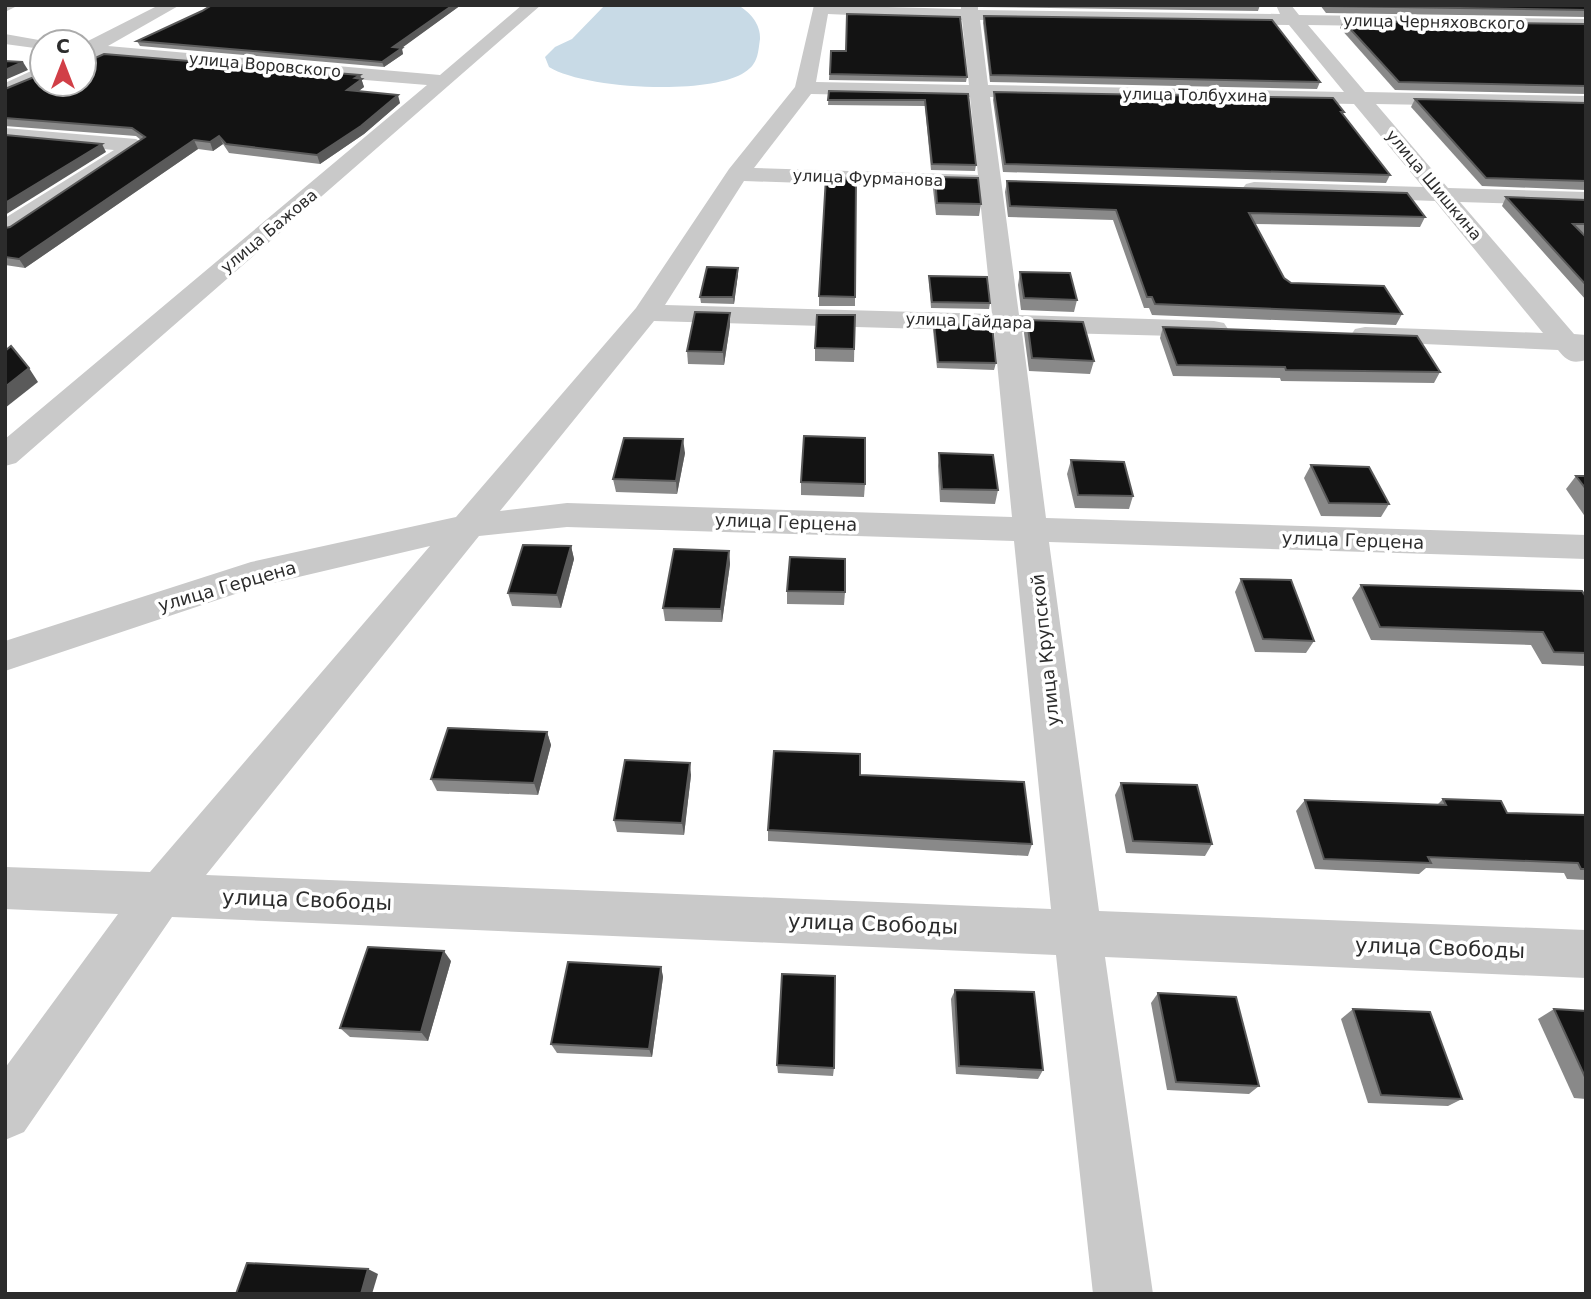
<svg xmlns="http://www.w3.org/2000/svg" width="1591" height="1299" viewBox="0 0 1591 1299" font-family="'DejaVu Sans',sans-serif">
<rect width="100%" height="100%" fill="#fff"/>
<!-- water -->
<path fill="#c8dae6" d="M605 5H737C750 11 761 25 760 39 758 53 758 64 745 72 710 96 584 89 549 67L545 57 555 47 572 39Z"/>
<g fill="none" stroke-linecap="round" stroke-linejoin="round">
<!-- minor -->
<g fill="#c9c9c9" fill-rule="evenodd">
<polygon points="5,5 19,5 5,12"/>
<polygon points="159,5 180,5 108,46 440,75 522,5 541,5 16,463 5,466 5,439 427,85 84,57 84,43"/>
<path d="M814 5 961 9V5H978V10L1280 14 1276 5H1291L1299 15 1586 19V29L1308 25 1365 92 1586 96V108L1376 104 1448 188 1586 192V206L1460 202 1574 334 1586 335V360C1572 364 1567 361 1558 350L1355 341 1351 335 1355 329 1365 327 1543 333 1435 201 1246 194 1242 189 1246 184 1254 182 1423 187 1354 104 990 97 1019 315 1214 321 1224 323 1228 329 1224 335 1214 337 1022 332 1046 518 1586 535V559L1049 542 1099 911 1586 930V978L1105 957 1153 1294H1093L1056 955 172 917 24 1132 5 1140V1068L118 914 5 909V867L150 872 430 546 256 587 5 671V641L251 562 456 517 636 308 729 169 795 87ZM828 14 962 20 969 85 816 82ZM980 20 1289 25 1344 92 988 85ZM811 94 970 97 978 175 754 168ZM744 181 979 189 992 314 665 305ZM654 321 994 331 1012 517 567 503 500 511ZM567 527 1014 541 1051 909 206 875 479 536Z"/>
<polygon points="5,34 50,42 42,42 42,49 5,44"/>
<polygon points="42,66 42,80 5,97 5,83"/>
<polygon points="5,128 136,139 147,146 14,234 5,236 5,218 114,150 5,140"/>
</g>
</g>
<!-- wall -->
<g fill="#898989">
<polygon points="461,5 401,48 403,54 384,67 140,46 137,41"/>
<polygon points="920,5 959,5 958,6"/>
<polygon points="980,5 1260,5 1258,11 981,7"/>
<polygon points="1320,5 1586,5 1586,17 1326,13"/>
<polygon points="984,16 1320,82 1317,89 990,82 983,23"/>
<polygon points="1343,21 1586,24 1586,94 1395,90 1340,28"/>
<polygon points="831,51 846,51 967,77 966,82 829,80"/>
<polygon points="360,75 364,87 358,91 400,103 364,134 320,164 229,153 223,144 213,151 198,149 25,268 5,265 5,228 10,227 141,140 136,136 5,126 5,89 42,84"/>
<polygon points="829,91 968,94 976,165 975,171 931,170 925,106 828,105"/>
<polygon points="994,92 1344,112 1343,114 1390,175 1386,183 1003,172 993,100"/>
<polygon points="1415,99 1586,103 1586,190 1482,186 1411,107"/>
<polygon points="935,177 981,204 979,216 936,215 933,189"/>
<polygon points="1007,181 1425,217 1420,227 1255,224 1284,278 1291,283 1402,314 1396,325 1152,315 1149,308 1144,308 1113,220 1008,217 1005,192"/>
<polygon points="1506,197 1586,200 1586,233 1582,233 1586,237 1586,300 1502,206"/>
<polygon points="1020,272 1077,300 1074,312 1021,310 1018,285"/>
<polygon points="738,274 734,304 701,303 700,297"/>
<polygon points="929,276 990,303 989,309 931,308 929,282"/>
<polygon points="819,296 855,297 855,306 819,306"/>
<polygon points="855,315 854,362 815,361 815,348"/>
<polygon points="1027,320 1094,361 1090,374 1029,371 1024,333"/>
<polygon points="934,324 996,363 994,370 937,368 933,330"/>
<polygon points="730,325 724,365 688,364 687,351"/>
<polygon points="1163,327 1440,372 1434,383 1281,381 1280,378 1173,376 1160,338"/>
<polygon points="685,453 677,494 616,492 613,479"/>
<polygon points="939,453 998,490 995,504 940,502 938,466"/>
<polygon points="1071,460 1133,496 1129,509 1075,508 1067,474"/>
<polygon points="1311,465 1389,504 1381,517 1321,516 1304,478"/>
<polygon points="1576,476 1586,476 1586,518 1566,489"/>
<polygon points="801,482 865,484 864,497 801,495"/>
<polygon points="571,546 574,559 561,608 512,606 508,593"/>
<polygon points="729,551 730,564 722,622 665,621 663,608"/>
<polygon points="1241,579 1314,641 1306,653 1255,652 1235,592"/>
<polygon points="1361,585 1586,597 1586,666 1542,664 1531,645 1371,640 1352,598"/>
<polygon points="787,591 845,592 844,605 787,604"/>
<polygon points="547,732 551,745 538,795 437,791 431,779"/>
<polygon points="691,775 684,835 617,832 614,820"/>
<polygon points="860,775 1032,844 1028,856 768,841 768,830"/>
<polygon points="1121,783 1212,844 1205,856 1126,853 1115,795"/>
<polygon points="1443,799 1507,813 1586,815 1586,880 1567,879 1564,873 1426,868 1419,874 1315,869 1296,811 1305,800 1437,805"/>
<polygon points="451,961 428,1041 350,1037 340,1028"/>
<polygon points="661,967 663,977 652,1057 557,1053 551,1044"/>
<polygon points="955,990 1043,1070 1038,1079 956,1074 951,999"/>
<polygon points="1158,993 1259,1086 1249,1094 1167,1090 1151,1003"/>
<polygon points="1353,1009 1462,1099 1448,1106 1368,1103 1341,1019"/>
<polygon points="1554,1009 1586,1011 1586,1099 1574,1098 1538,1019"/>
<polygon points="777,1065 834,1068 833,1076 778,1073"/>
</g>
<!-- shaded-wall -->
<g fill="#5a5a5a">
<polygon points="453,5 461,5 395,53 393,47"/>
<polygon points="402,48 403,54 384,67 382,62"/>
<polygon points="23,62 28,70 5,80 5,70"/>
<polygon points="360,75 364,87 350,98 347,90 355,78"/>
<polygon points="398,95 400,103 364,134 320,164 317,155"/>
<polygon points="219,136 223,144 213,151 210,142"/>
<polygon points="194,140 198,149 25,268 19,259"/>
<polygon points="102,144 106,152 5,215 5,203"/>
<polygon points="738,268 738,274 734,304 733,297"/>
<polygon points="730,313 730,325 724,365 723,352"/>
<polygon points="29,368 38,382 5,408 5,387"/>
<polygon points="683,439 685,453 677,494 676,481"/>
<polygon points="571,546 574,559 561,608 557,595"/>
<polygon points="729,551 730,564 722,622 721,609"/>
<polygon points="547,732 551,745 538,795 534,783"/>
<polygon points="690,763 691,775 684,835 682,823"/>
<polygon points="444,951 451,961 428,1041 421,1032"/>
<polygon points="661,967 663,977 652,1057 649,1049"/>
<polygon points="368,1269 378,1274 372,1294 361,1294"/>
</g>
<!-- building -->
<g fill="#131313" stroke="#5a5a5a" stroke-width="2">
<polygon points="212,5 453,5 393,47 402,48 382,62 137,41 202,11"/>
<polygon points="1329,5 1586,5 1586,10 1329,6"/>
<polygon points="847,14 960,17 967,77 830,74 831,51 846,51"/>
<polygon points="984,16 1272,20 1320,82 991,75"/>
<polygon points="1343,21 1586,24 1586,86 1399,82"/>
<polygon points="104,54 360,75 355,78 362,79 347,90 398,95 361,126 317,155 226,144 219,136 210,142 194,140 19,259 5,257 5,228 10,227 145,137 132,128 5,118 5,89 39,75 40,64 42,64 42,84 84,84 84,61 93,59"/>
<polygon points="5,61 23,62 5,70"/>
<polygon points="829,91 968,94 976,165 932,164 925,100 828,100"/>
<polygon points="994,92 1333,98 1344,112 1341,112 1390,175 1005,164"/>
<polygon points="1415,99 1586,103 1586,181 1486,178"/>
<polygon points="5,135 102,144 5,203"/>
<polygon points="826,177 856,178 855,297 819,296"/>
<polygon points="935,177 978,178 981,204 937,203"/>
<polygon points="1007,181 1407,193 1425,217 1249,213 1284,278 1291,283 1384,286 1402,314 1155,304 1152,297 1147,297 1116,210 1010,206"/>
<polygon points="1506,197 1586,200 1586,224 1573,224 1586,237 1586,285"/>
<polygon points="707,267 738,268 733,297 700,297"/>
<polygon points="1020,272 1070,273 1077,300 1024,298"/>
<polygon points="929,276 987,277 990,303 932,302"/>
<polygon points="695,312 730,313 723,352 687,351"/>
<polygon points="817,315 855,315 854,349 815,348"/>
<polygon points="1027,320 1083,322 1094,361 1032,358"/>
<polygon points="934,324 992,325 996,363 938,362"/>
<polygon points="1163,327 1417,336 1440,372 1286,370 1285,367 1177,365"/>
<polygon points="11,346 29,368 5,387 5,351"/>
<polygon points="804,436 865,438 865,484 801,482"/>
<polygon points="624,438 683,439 676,481 613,479"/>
<polygon points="939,453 993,455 998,490 942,489"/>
<polygon points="1071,460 1124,462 1133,496 1078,495"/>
<polygon points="1311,465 1369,467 1389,504 1329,503"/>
<polygon points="1576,476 1586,476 1586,489"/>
<polygon points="523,545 571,546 557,595 508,593"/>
<polygon points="674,549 729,551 721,609 663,608"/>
<polygon points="790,557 845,559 845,592 787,591"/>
<polygon points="1241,579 1291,580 1314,641 1263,639"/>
<polygon points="1361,585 1582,591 1586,597 1586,653 1554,652 1543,632 1380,627"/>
<polygon points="448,728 547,732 534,783 431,779"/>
<polygon points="774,751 860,754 860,775 1024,782 1032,844 768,830"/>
<polygon points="625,760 690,763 682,823 614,820"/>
<polygon points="1121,783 1197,785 1212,844 1133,841"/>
<polygon points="1443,799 1501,801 1507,813 1586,815 1586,869 1581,869 1578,863 1428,857 1431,863 1324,859 1305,800 1446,805"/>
<polygon points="368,947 444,951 421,1032 340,1028"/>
<polygon points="568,962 661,967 649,1049 551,1044"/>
<polygon points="782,974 835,976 834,1068 777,1065"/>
<polygon points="955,990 1034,992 1043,1070 959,1066"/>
<polygon points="1158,993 1236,997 1259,1086 1176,1082"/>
<polygon points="1353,1009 1430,1012 1462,1099 1381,1095"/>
<polygon points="1554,1009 1586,1011 1586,1079"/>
<polygon points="247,1263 368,1269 361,1294 236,1294"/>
</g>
<g text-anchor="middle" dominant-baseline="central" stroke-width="7" stroke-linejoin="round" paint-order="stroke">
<!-- far-street labels -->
<g font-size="16" fill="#2c2c2c" stroke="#fff">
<text transform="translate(1434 22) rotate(1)">улица Черняховского</text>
<text transform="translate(265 65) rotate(5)">улица Воровского</text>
<text transform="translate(1195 95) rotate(1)">улица Толбухина</text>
<text transform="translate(868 178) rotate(2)">улица Фурманова</text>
<text transform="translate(1434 185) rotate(50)">улица Шишкина</text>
<text transform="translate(269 231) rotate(-40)">улица Бажова</text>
<text transform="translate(969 321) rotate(2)">улица Гайдара</text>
</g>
<!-- street labels -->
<g font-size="18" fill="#2c2c2c" stroke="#fff">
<text transform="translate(786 522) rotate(2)">улица Герцена</text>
<text transform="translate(1353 540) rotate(2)">улица Герцена</text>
<text transform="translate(227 586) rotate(-16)">улица Герцена</text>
<text transform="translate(1045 650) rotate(-96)">улица Крупской</text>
</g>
<!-- near-street labels -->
<g font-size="21" fill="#2c2c2c" stroke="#fff">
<text transform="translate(307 900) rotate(2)">улица Свободы</text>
<text transform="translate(873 924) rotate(2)">улица Свободы</text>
<text transform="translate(1440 948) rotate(2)">улица Свободы</text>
</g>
</g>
<!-- border -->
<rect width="1591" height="1299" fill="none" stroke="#2c2c2c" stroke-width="14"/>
<!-- north arrow -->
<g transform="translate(63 63)"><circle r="33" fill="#ffffff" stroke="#ababab" stroke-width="2"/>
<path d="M0-5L12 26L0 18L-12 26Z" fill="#d13f47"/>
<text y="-10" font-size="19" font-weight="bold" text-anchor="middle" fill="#2c2c2c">С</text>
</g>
</svg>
